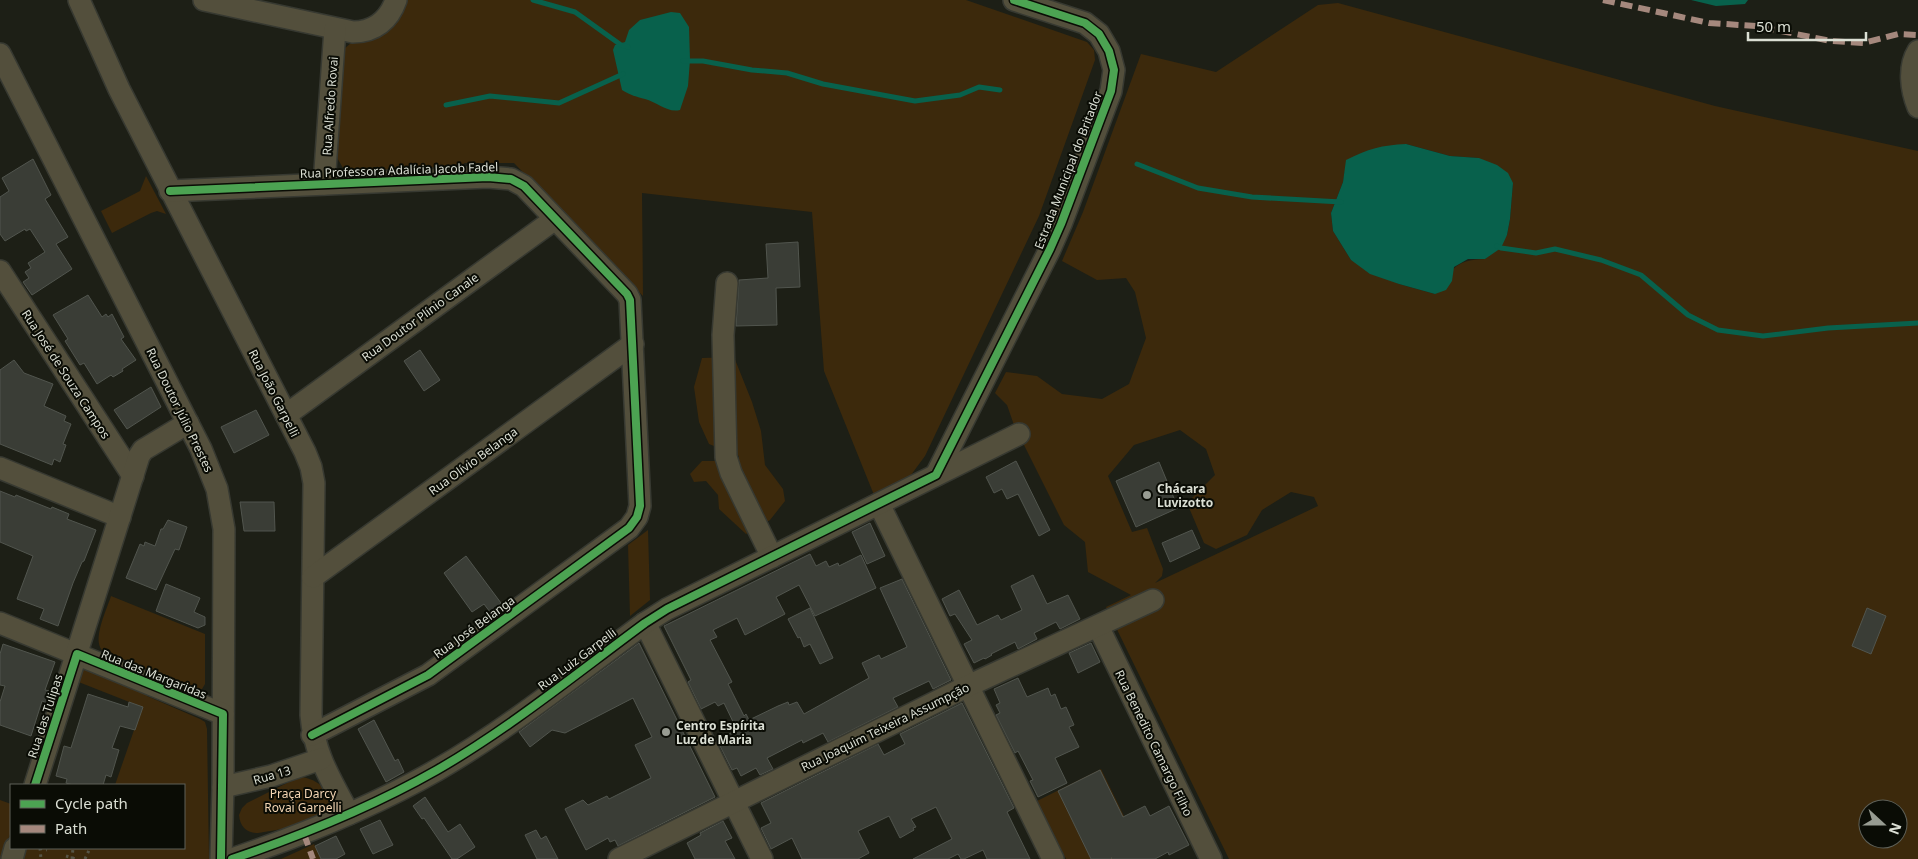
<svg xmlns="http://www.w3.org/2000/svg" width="1918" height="859" viewBox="0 0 1918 859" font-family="'Noto Sans',sans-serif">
<rect width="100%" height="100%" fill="#1d1f16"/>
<!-- green -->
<g fill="#3c290c" fill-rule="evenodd">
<polygon points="406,0 966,0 1087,42 1094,50 1095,60 1039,216 925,456 911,475 874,495 824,371 812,212 642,193 643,296 514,163 464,163 463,168 351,173 343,168 336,156 344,49 351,43 375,35 402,12"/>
<path d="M1338 3 1715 106 1918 151V859H1229L1106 607 1131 595 1088 572 1085 542 1064 525 1014 425 1007 405 995 393 1006 372 1037 376 1062 394 1102 399 1129 384 1146 338 1135 292 1126 278 1097 280 1062 261 1083 212 1141 54 1216 72 1318 5ZM1406 144 1450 156 1479 158 1513 183 1510 219 1507 235 1485 259C1453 260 1452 270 1435 294L1399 284 1351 260 1333 231 1331 213 1343 182 1347 160ZM1180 430 1206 449 1215 475 1187 503 1204 543 1216 549 1247 535 1262 510 1291 492 1314 497 1318 506 1155 583 1162 576 1163 569 1147 528 1132 532 1108 476 1134 445ZM1868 809H1898V839H1868Z"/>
<polygon points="146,176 166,214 157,211 151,213 112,233 101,211 140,191"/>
<polygon points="734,357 752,402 761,431 765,465 783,489 785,501 770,520 746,534 719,509 718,495 706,481 694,482 690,474 702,461 723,461 738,468 739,456 709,444 699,422 694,387 702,358"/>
<polygon points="648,530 650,600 630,616 628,545"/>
<path d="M111 596 205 634V684L202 689 196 690 102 650C92 639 107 609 111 596Z"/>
<polygon points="87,669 148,692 147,696 200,719 205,722 207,729 209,859 21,859 25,848 184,848 184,785 115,785 142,707 76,681 82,671"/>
<polygon points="1101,769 1145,859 1066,859 1037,801"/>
<path d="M302 777C312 779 322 783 327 794 340 825 277 829 258 833 247 833 240 827 239 815L242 808 247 803 293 780Z"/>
<polygon points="0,800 11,804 11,831 2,859 0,859"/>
<polygon points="314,844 321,859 281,859"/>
</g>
<!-- water -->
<g fill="#08614c">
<polygon points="1691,0 1748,0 1745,4 1716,6"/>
<path d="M671 12 680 13 689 27 690 60 688 86 680 110C667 113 657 102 645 99 637 97 630 95 622 90L613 50 615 45 625 42 629 30 640 20Z"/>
<path d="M1406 144 1450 156 1479 158 1497 165 1508 173 1513 183 1510 219 1507 235 1501 248 1485 259H1468L1454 267 1452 281 1446 290 1435 294 1399 284 1370 274 1351 260 1333 231 1331 213 1343 182 1346 160C1368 149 1382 145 1406 144Z"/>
</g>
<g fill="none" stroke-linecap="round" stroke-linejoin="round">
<!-- stream -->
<g stroke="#08614c" stroke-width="5">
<polyline points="533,0 575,12 621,45 628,47"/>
<polyline points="683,61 703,61 752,70 787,73 823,84 915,101 960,95 979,87 1000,90"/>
<polyline points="446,105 490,96 559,103 623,74"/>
<polyline points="1137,164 1198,188 1252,197 1341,202"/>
<polyline points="1497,246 1501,248 1536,253 1555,249 1601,260 1641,275 1688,315 1718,330 1763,336 1828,328 1918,323"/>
</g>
</g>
<!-- building -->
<g fill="#3a3d36" stroke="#51554e">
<polygon points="33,159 51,195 45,199 68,237 56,244 72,269 32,295 23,282 29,278 25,272 31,268 28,263 45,252 30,229 26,231 25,229 5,241 0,234 0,197 9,191 2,178"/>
<polygon points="798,242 800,287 776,288 777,325 736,326 739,280 768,278 766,244"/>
<polygon points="88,295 102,317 106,314 108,317 112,314 124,337 121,339 136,360 122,369 123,371 113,377 111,375 97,384 84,363 80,365 65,341 68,339 53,315"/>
<polygon points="420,350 440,380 424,391 404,361"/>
<polygon points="14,360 24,373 53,384 44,406 66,416 64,421 71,424 63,444 66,445 60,462 54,459 52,465 0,444 0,370"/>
<polygon points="151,387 161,407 127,429 114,410"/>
<polygon points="256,410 269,435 234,453 221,427"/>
<polygon points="1016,461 1050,530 1039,536 1018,494 1007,499 1002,489 994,493 986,477"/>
<polygon points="1159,462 1178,508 1136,527 1116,481"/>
<polygon points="0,491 15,497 16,495 51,509 52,507 69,514 67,519 96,530 84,561 82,562 73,583 58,626 40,619 44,609 17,599 33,556 0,542"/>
<polygon points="240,502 274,502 275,531 244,531"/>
<polygon points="168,520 187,527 179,550 175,549 156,590 126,578 140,544 144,546 145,542 155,546 161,529 163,529"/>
<polygon points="870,523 885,556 867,564 852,532"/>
<polygon points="1192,530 1200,548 1170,562 1162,543"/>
<polygon points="810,554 816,566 826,561 829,567 838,563 839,566 861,555 876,588 815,616 799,585 776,597 785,614 745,635 737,618 713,630 717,637 710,640 732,682 728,684 744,716 746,714 749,720 778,706 788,702 789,705 797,702 804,714 869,678 862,663 879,655 881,659 907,647 880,588 902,579 951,680 933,689 929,681 893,698 898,707 828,742 823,733 803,743 802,740 767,758 773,769 760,775 756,768 741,776 737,768 732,770 717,740 737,730 724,703 718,706 715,702 701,709 688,682 691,680 664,626"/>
<polygon points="466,556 501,603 490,612 484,604 472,612 444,573"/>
<polygon points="1033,575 1047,604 1068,595 1080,619 1060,629 1056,622 1034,633 1037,639 1018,649 1015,642 991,654 992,655 985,659 984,658 974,663 964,644 972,640 955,614 950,616 942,599 959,590 977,625 998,615 1001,620 1022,610 1011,586"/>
<polygon points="166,584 200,598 194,612 205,617 205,625 198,628 156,611"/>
<polygon points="810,608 833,658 820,664 810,644 804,647 800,637 798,638 788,619"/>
<polygon points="1867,608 1886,616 1871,654 1852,646"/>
<polygon points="639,643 715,797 618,846 615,840 610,842 608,838 586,850 565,809 583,800 588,805 607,796 609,799 651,778 635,745 652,737 633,698 565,733 552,730 530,747 519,732"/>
<polygon points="1091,643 1100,662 1078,673 1069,653"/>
<polygon points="3,644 55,662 45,690 50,691 47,703 42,701 31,736 0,725 0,702 5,686 0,685 0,654"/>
<polygon points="1018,678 1027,697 1048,688 1051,696 1055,694 1061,709 1066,707 1074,725 1069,727 1079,747 1055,758 1067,783 1038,797 1030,781 1033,780 1018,751 1015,753 996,715 1000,713 996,705 1000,703 994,689"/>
<polygon points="88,694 128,707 129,702 143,707 135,730 120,726 112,748 119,750 111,777 106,775 103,785 73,785 66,783 67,779 56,776 64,746 71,748"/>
<polygon points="962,703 1014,808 1007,812 1030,859 987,859 983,850 964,859 961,859 958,854 948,859 913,859 952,839 936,807 911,819 916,827 913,828 914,830 900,838 889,816 858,831 869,853 858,859 802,859 792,838 771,849 761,828 771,823 761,803 878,744 884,755 905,744 900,734"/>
<polygon points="374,720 395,761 398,759 404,772 386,782 358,729"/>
<polygon points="1100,770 1123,817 1145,806 1150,816 1169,806 1189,845 1169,855 1168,852 1155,859 1091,859 1058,791"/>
<polygon points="425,797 448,832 460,824 475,847 457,859 452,859 424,818 422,819 413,806"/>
<polygon points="380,820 393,845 373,854 360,829"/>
<polygon points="723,821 732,838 725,841 735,859 695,859 687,843 701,835 700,833"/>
<polygon points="536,830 541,839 546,836 558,859 537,859 525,835"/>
<polygon points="336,836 345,854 336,859 321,859 315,846"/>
</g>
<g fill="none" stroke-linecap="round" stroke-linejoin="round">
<!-- minor casing -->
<g stroke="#373931" stroke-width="24">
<g id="minor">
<path d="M79 0 119 89 305 452 311 467 314 483 311 715C314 754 331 780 349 814"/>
<path d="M204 0 353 32C375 32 389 20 396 0"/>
<path d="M1918 51C1908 67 1911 90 1918 107"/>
<polyline points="0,54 201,449 217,489 224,529 223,787 221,859"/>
<polyline points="324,184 335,29"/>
<polyline points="170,191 488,177 511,179 524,186 627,294 630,300 640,506 637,517 629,528 428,675 312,735"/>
<polyline points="0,271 133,476"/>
<polyline points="727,283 723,335 726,457 731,473 772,557"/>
<polyline points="286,415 555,219"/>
<polyline points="0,468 120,517"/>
<polyline points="936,475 1050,249 1061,224 1111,91 1114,70 1109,51 1099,34 1085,23 1014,0"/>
<polyline points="879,504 1053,859"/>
<polyline points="313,577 633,344"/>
<polyline points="0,623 223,714"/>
<polyline points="645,623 762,859"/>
<polyline points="1098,626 1211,859"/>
<polyline points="35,785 139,456 143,450 188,423"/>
<polyline points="223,787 271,776 321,759"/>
<polyline points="12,859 15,848"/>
<path d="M232 859C303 835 372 807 437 770 510 728 577 673 645 623L667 609 1019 434"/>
<polyline points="619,859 968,686 1153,600"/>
</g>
</g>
<!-- path -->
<g stroke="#575547" stroke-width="3" stroke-dasharray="2.5 4" stroke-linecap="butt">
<polyline points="40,848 41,859"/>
<polyline points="40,848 47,850"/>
<polyline points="66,856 76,859"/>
<polyline points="72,859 73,848"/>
<polyline points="85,859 90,848"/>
<polyline points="1111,859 1112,859"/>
</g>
<!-- minor -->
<use href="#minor" stroke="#534f3c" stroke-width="21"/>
<!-- quiet -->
<g stroke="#a5887d" stroke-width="6" stroke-dasharray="12 6" stroke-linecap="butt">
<polyline points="1603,0 1709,23 1756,26 1831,41 1863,43 1898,34 1918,35"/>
<polyline points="304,834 313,859"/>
</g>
<!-- cycleway casing -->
<g stroke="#0a0c05" stroke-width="11">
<g id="cycleway">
<polyline points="170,191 488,177 511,179 524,186 627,294 630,300 640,506 637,517 629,528 428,675 312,735"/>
<polyline points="35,785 77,654 223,714 221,859"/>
<path d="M232 859C303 835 372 807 437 770 510 728 577 673 645 623L667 609 936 475 1050 249 1061 224 1111 91 1114 70 1109 51 1099 34 1085 23 1014 0"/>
</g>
</g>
<!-- cycleway -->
<use href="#cycleway" stroke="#4ca352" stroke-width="8"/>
</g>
<!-- markers -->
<g fill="#989c92" stroke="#0a0c05" stroke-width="2">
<circle cx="1147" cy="495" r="5"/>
<circle cx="666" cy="732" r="5"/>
</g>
<g text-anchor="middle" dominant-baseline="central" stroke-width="4" stroke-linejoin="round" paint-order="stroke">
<!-- street labels -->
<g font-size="12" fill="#dbdfd4" stroke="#0a0c05">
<text transform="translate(330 106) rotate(-86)">Rua Alfredo Rovai</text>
<text transform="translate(399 170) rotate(-2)">Rua Professora Adalícia Jacob Fadel</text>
<text transform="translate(1068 170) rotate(-69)">Estrada Municipal do Britador</text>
<text transform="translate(420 317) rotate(-36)">Rua Doutor Plínio Canale</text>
<text transform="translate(66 374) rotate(57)">Rua José de Souza Campos</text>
<text transform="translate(274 393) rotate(63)">Rua João Garpelli</text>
<text transform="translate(180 410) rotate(64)">Rua Doutor Júlio Prestes</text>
<text transform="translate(473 461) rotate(-36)">Rua Olívio Belanga</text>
<text transform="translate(474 627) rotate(-36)">Rua José Belanga</text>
<text transform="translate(577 659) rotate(-37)">Rua Luiz Garpelli</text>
<text transform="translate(154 674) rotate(22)">Rua das Margaridas</text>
<text transform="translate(45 716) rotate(-72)">Rua das Tulipas</text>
<text transform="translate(885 727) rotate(-26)">Rua Joaquim Teixeira Assumpção</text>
<text transform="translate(1154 743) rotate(64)">Rua Benedito Camargo Filho</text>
<text transform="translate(272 775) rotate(-16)">Rua 13</text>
</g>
<!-- poi labels -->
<g font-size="12" font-weight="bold" fill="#dbdfd4" stroke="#0a0c05" text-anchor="start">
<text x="1157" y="488">Chácara<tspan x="1157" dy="14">Luvizotto</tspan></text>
<text x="676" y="725">Centro Espírita<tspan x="676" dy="14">Luz de Maria</tspan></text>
</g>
<!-- park labels -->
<g font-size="12" fill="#f4d6b4" stroke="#0a0c05">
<text x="303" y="793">Praça Darcy<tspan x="303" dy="14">Rovai Garpelli</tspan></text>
</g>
</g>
<!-- legend -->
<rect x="10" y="784" width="175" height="65" fill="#0a0c05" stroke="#5e6058"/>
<rect x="20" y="800" width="25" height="8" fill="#4ca352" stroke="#5e6058"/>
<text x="55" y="809" font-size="15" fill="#dbdfd4">Cycle path</text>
<rect x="20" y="825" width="25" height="8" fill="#a5887d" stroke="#5e6058"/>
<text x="55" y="834" font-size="15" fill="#dbdfd4">Path</text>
<!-- north arrow -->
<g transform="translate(1883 824) rotate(111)"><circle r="24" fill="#0a0c05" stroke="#5e6058"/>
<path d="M0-4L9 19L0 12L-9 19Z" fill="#989c92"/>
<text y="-8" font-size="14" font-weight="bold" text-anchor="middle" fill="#dbdfd4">N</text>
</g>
<!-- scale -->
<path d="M1748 32v8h118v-8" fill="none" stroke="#dbdfd4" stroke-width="2.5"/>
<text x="1756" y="32" font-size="15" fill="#dbdfd4" stroke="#0a0c05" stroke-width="4" paint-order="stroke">50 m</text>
</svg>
